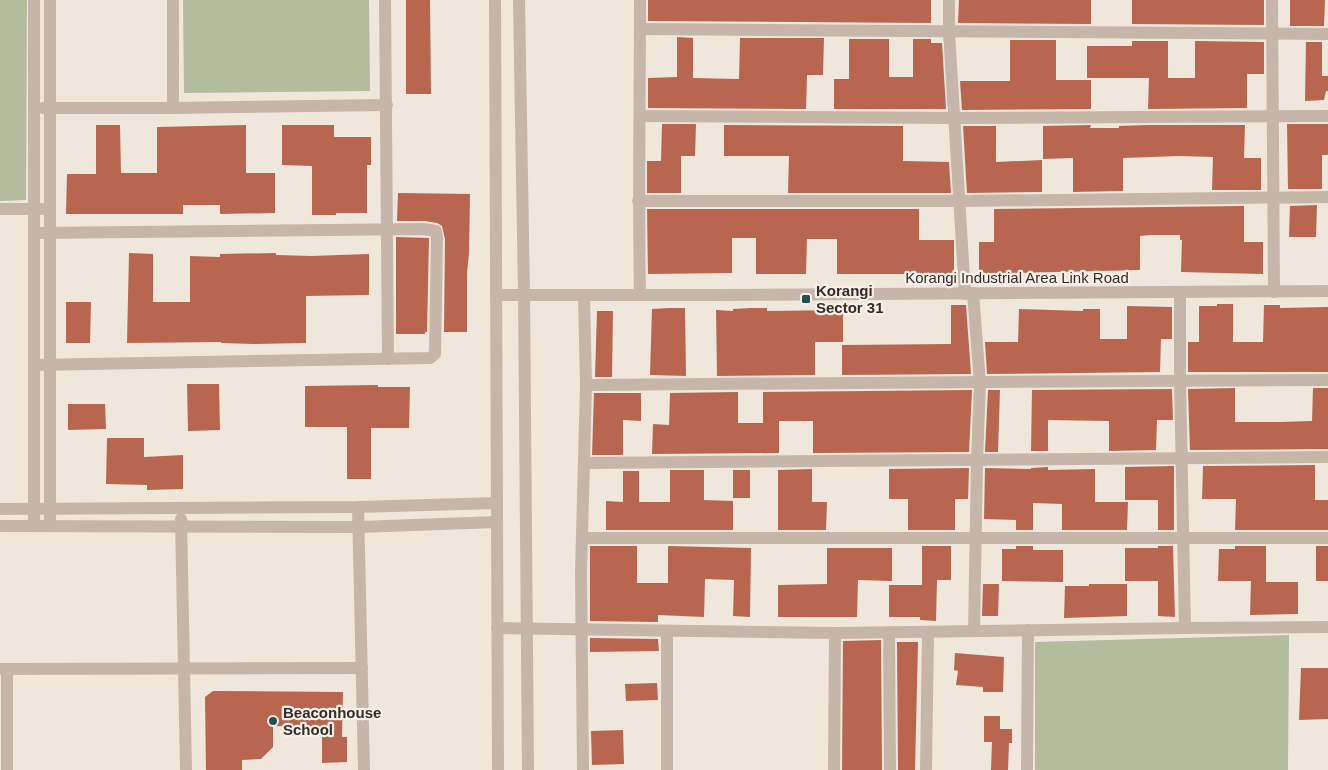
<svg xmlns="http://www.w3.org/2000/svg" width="1328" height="770" viewBox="0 0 1328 770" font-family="Helvetica,sans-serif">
<rect width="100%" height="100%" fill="#efe6dc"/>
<!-- green -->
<g fill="#b3bd9e">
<polygon points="0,0 27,0 26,200 0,201"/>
<polygon points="183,0 369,0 370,91 184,93"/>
<polygon points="1289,635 1288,770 1035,770 1035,642"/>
</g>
<!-- building -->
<g fill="#b96650">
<polygon points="406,0 430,0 431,94 406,94"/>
<polygon points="648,0 931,0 931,23 648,21"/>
<polygon points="959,0 1091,0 1091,24 958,23"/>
<polygon points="1132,0 1264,0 1264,25 1132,24"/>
<polygon points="1290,0 1325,0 1324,26 1290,26"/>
<polygon points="677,37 693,38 693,78 739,79 740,38 824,38 823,75 807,75 806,109 648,108 648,78 677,77"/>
<polygon points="849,39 889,39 889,77 913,77 913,39 931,39 931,43 942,43 946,109 834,109 834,79 849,79"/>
<polygon points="1010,40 1056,40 1056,80 1091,80 1091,109 962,110 960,81 1010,81"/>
<polygon points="1132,41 1168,41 1168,78 1195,78 1195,41 1264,42 1264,74 1247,74 1247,108 1148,109 1149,78 1087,78 1087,46 1132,46"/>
<polygon points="1306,42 1322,42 1322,76 1328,76 1328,91 1326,91 1324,100 1305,101"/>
<polygon points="662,124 696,124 695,156 681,156 681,193 647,193 647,161 661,161"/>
<polygon points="1287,124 1328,124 1328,155 1322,155 1322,189 1288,189"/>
<polygon points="96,125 120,125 121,173 157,173 157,127 246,125 246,173 275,173 275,213 220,214 220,205 183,205 183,214 66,214 67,174 96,174"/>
<polygon points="282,125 334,125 334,137 371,137 371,165 367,165 367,213 336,213 336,215 312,215 312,166 282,165"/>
<polygon points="724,125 903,126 903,161 949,162 951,193 788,193 789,156 724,156"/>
<polygon points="1091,125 1090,128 1119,128 1119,126 1148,125 1245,125 1244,158 1261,158 1261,190 1212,190 1213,157 1179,156 1123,158 1123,191 1073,192 1073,158 1043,159 1043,126"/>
<polygon points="963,126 996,126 996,162 1042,160 1042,192 967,193"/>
<polygon points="398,193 470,194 469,253 467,274 467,332 444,332 445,239 442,226 437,223 425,221 397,221"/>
<polygon points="1317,205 1316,237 1289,237 1290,206"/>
<polygon points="1244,206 1244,242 1263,242 1263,274 1181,272 1182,240 1180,240 1180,235 1151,235 1140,236 1140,270 979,274 979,242 994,242 994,209"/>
<polygon points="647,209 919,209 919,240 954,240 954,274 837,274 837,239 807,239 806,274 756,274 756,238 732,238 732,273 648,274"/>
<polygon points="396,237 429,238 427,332 425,332 425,334 396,334"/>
<polygon points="129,253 153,254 153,302 190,302 190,256 220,257 220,254 276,253 276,255 311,256 369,254 369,295 306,296 306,343 253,344 221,343 221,342 127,343"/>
<polygon points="66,302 91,302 90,343 66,343"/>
<polygon points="1217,304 1233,304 1233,342 1263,342 1264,305 1280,305 1280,308 1328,307 1328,372 1188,372 1188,342 1199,342 1199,306 1217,306"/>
<polygon points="951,305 966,305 971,374 842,375 842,345 951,344"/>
<polygon points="1127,306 1172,307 1172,339 1161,339 1160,372 987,374 985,342 1018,342 1019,309 1083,311 1083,309 1100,309 1100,339 1127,339"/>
<polygon points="669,308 685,308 686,376 650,375 652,309"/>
<polygon points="751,308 767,308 767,311 843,310 843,342 815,342 815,375 717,376 716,310 733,311 733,309"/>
<polygon points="597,311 613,311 612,377 595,377"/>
<polygon points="187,384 219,384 220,430 188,431"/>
<polygon points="378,385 378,387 410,387 409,428 371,428 371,479 347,479 347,427 305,427 305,386"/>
<polygon points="1235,388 1235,422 1280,422 1312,421 1313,388 1328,388 1328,449 1190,450 1188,389"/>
<polygon points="1172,389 1173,420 1157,420 1156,450 1109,451 1109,421 1048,420 1048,451 1031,451 1032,390"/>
<polygon points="972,390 969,452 813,453 813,421 779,421 779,453 652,454 653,424 669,425 670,393 738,392 738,423 763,423 763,392"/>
<polygon points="988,390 1000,390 998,452 985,452"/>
<polygon points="594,393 641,393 641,421 623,420 623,455 592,455"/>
<polygon points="68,404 105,404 106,429 68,430"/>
<polygon points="107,438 144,438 144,457 183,455 183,489 147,490 147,485 106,484"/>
<polygon points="1315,465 1315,500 1328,500 1328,530 1235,530 1236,499 1202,499 1203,466"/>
<polygon points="1174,466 1174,530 1158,530 1158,500 1125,500 1125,467"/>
<polygon points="1048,467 1048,470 1095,469 1095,502 1128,502 1127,530 1062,530 1062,504 1033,503 1033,530 1016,530 1016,520 984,519 985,468 1031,469 1031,468"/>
<polygon points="969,468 968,499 955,499 955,530 908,530 908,499 889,499 889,469"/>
<polygon points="812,469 812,502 827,502 826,530 778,530 778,470"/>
<polygon points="670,470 704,470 704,500 733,501 733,530 606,530 606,501 623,502 623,471 639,471 639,502 670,502"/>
<rect x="733" y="470" width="17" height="28"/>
<polygon points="590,546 637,546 637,583 668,583 668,546 751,548 750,617 733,616 734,580 705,579 704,617 658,615 658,622 590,621"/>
<polygon points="922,546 951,546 951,580 937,580 936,621 920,620 920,617 889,617 889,585 922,585"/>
<polygon points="1016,546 1033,546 1033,550 1063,550 1063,582 1002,581 1002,549 1016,549"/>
<polygon points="1158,546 1173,546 1175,617 1158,616 1158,581 1125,581 1125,548 1158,548"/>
<polygon points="1235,546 1266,546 1266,582 1298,582 1298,614 1250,615 1251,581 1218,581 1219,549 1235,549"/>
<rect x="1316" y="546" width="12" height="35"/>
<polygon points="827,548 892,548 892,581 858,580 857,617 778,617 778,585 827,584"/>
<polygon points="983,584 999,584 998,616 982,616"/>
<polygon points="1089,584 1127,584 1127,616 1064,618 1065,586 1089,586"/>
<polygon points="590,638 658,639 659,651 590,652"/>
<polygon points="881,640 882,770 842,770 843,641"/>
<polygon points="897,642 918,642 915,770 898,770"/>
<polygon points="955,653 1004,657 1003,692 983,692 983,687 956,685 958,671 954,670"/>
<polygon points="1301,668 1328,668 1328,719 1299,720"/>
<polygon points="657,683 658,700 626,701 625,684"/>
<polygon points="213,691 343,692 342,737 347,737 347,762 322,763 322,727 273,726 273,747 261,759 242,760 242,770 206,770 205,697"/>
<polygon points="984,716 1000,716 1000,729 1012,729 1012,743 1009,743 1008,770 991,770 992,742 984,742"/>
<polygon points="623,730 624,764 592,765 591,731"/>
</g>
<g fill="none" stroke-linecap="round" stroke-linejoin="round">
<!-- minor -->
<g stroke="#c6b6a9" stroke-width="12">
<polyline points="50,0 50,526"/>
<polyline points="173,0 173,108 387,105"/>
<polyline points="385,0 388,359"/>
<polyline points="495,0 498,770"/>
<polyline points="519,0 524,294 528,770"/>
<polyline points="949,0 949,32 965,294"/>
<polyline points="1272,0 1274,292"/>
<polyline points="640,29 1328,34"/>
<polyline points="43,108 173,108"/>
<polyline points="640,116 954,118 1328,116"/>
<polyline points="638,201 959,201 1328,197"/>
<polyline points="0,209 42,209"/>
<polyline points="1180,292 1180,380 1185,628"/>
<polyline points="973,293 980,383 977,461 974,631"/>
<path d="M640 294C638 196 640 98 640 0"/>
<polyline points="496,295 712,295 1328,291"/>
<polyline points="34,365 430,358 435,354 437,239 436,231 424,229 35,233"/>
<path d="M586 385C833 384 1081 380 1328 380"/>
<polyline points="584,463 1328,457"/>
<polyline points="358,507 364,770"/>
<polyline points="0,509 358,507 497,503"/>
<polyline points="181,519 186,770"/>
<polyline points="0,526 359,527 497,522"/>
<polyline points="34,526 34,0"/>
<polyline points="582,538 1328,538"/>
<polyline points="497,628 835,633 1185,628 1328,627"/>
<polyline points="667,631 667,770"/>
<polyline points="889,632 890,770"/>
<polyline points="0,669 362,668"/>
<polyline points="7,669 7,770"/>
<polyline points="583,770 581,573 586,385 584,296"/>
<polyline points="834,770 835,633"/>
<polyline points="926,770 928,632"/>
<polyline points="1027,770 1028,630"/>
</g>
</g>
<!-- markers -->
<g fill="#224f51" stroke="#f7f0e8" stroke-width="2">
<rect x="801" y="294" width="10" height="10" rx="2.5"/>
<circle cx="273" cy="721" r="5"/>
</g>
<g text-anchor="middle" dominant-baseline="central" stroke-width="4.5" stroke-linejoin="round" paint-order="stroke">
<!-- street labels -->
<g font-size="15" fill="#342c28" stroke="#f7f0e8">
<text x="1017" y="277">Korangi Industrial Area Link Road</text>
</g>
<!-- poi labels -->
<g font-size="15" font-weight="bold" fill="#342c28" stroke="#f7f0e8" text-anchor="start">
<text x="816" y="290">Korangi<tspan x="816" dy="17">Sector 31</tspan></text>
<text x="283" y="712">Beaconhouse<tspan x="283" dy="17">School</tspan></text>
</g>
</g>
</svg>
